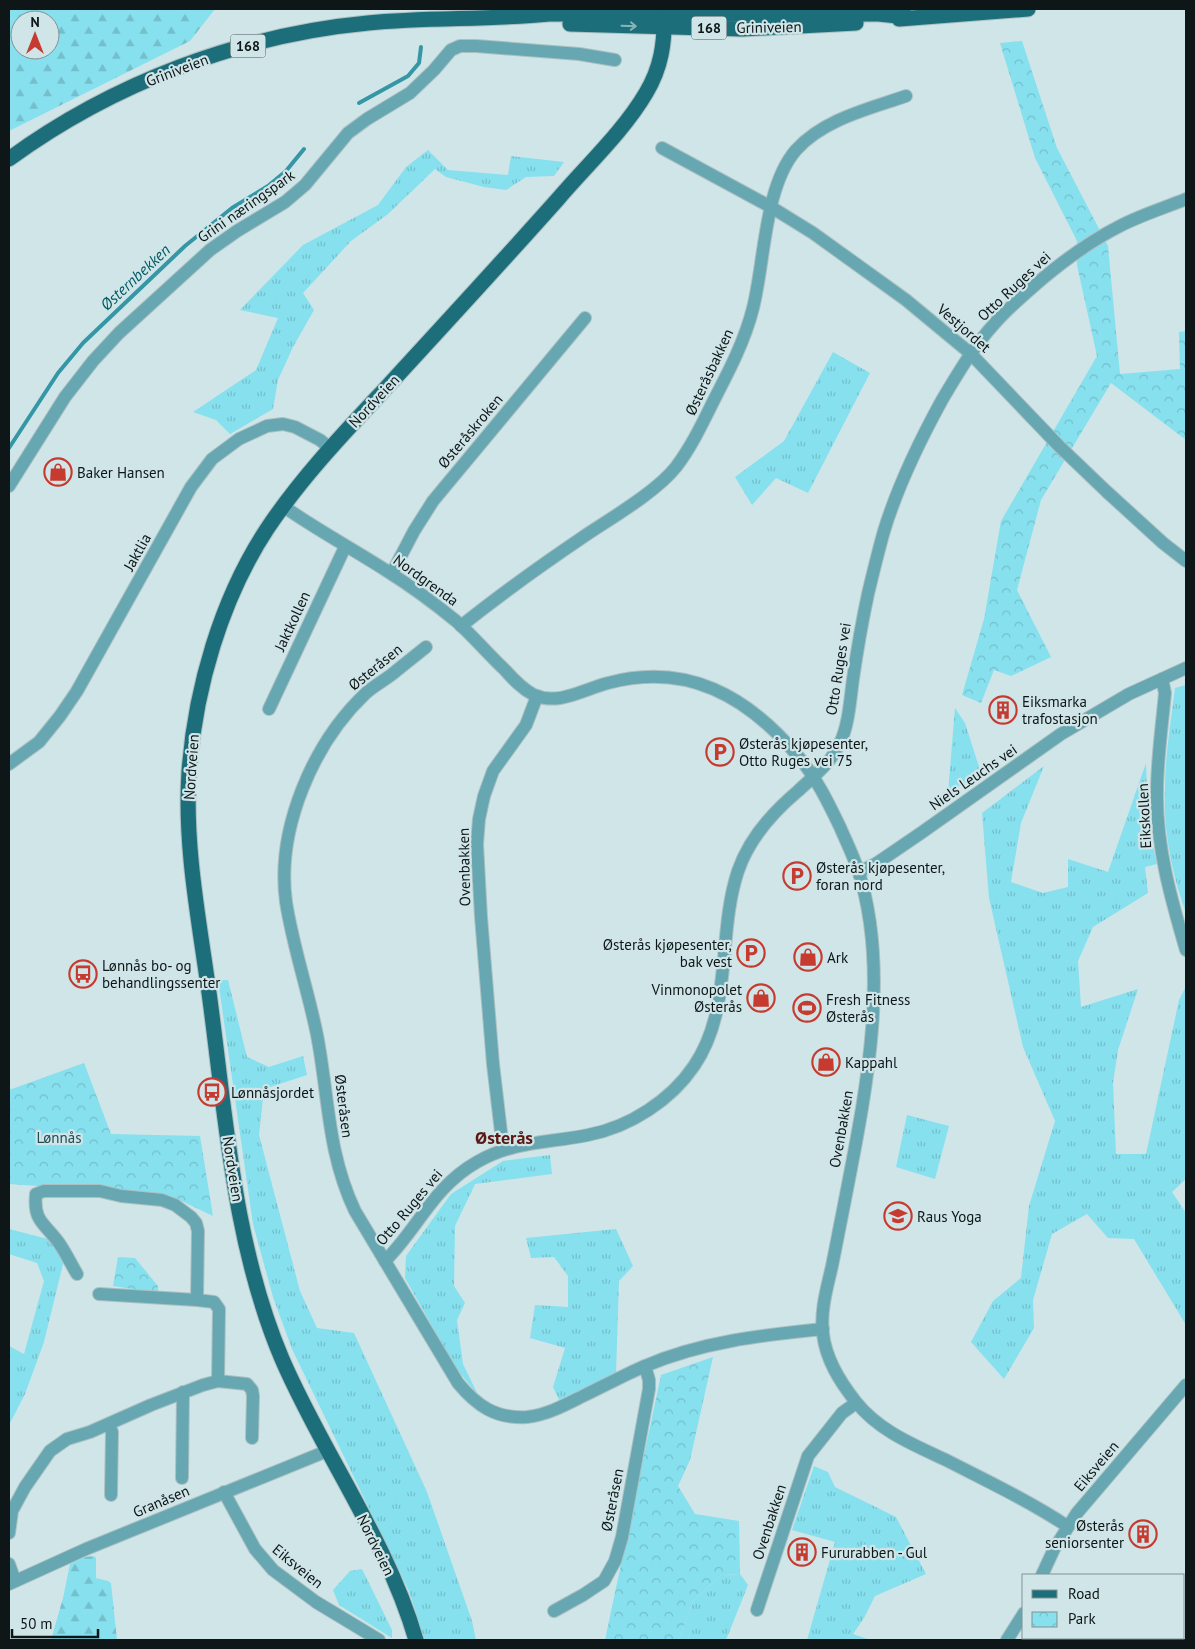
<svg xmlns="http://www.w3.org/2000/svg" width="1195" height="1649" viewBox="0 0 1195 1649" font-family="'PT Sans',sans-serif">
<defs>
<pattern id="grass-tufts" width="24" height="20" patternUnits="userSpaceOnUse" patternTransform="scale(1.25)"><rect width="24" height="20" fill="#87e0ee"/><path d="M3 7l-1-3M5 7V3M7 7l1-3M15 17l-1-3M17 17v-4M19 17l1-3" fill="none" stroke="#73bfcb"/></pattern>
<pattern id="forest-firs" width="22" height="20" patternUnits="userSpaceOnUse" patternTransform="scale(1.25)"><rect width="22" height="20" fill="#87e0ee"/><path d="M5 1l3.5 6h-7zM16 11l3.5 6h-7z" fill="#73bfcb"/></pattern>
<pattern id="park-crowns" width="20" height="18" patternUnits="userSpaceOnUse" patternTransform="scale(1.25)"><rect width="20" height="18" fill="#87e0ee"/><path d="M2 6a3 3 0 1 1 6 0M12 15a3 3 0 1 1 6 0" fill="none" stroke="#73bfcb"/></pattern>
</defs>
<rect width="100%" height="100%" fill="#cfe5e8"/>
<!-- grass -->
<g fill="url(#grass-tufts)">
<polygon points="428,150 448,170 508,175 511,156 564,162 554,176 526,177 506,190 484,187 446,177 435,169 388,214 351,241 303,293 314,310 293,347 278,380 273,409 230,434 216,420 193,412 256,370 278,318 240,310 303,245 378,205 406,167"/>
<polygon points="833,352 870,373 808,493 776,478 752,505 735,477 784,441"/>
<path d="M1186 685V913C1172 874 1163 831 1165 788 1165 755 1171 721 1175 688Z"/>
<polygon points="955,708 965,723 981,773 948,793"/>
<polygon points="1146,763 1148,824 1157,864 1145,867 1148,893 1093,927 1078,961 1081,1007 1138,989 1118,1050 1113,1083 1116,1154 1146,1154 1179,1000 1186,986 1186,1179 1172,1192 1186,1213 1186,1325 1134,1239 1108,1238 1087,1214 1052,1234 1033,1300 1034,1328 1004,1379 971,1342 993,1301 1021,1278 1029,1206 1055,1121 1023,1047 989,898 982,813 1044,766 1021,823 1011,882 1043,893 1068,887 1068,859 1108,872"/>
<polygon points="218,980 228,980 247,1057 269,1067 303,1056 307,1075 264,1089 259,1135 300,1291 317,1328 354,1333 427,1492 472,1621 476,1640 425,1640 409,1591 292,1349 273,1297 253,1224"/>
<polygon points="907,1115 949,1126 935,1179 896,1167"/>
<polygon points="550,1155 552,1174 475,1184 455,1226 454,1286 465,1303 457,1320 463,1364 478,1395 455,1367 405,1278 406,1256 451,1194 503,1161"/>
<polygon points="9,1229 48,1239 64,1260 44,1342 25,1394 9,1425 9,1346 24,1354 44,1281 37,1263 9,1254"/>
<polygon points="616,1229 633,1266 619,1281 616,1374 559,1400 553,1387 565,1348 530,1338 535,1305 568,1307 568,1276 554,1257 531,1258 526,1238"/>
<polygon points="814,1466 828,1472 835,1487 896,1517 926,1574 875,1596 864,1618 853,1634 870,1640 807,1640 835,1542 792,1530"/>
<polygon points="362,1569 392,1630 392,1638 339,1605 333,1590 350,1571"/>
<polygon points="740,1574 748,1585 726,1640 679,1640 693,1601 721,1575"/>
</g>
<!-- forest -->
<g fill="url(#forest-firs)" fill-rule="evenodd">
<path d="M9 9H215L190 41 9 131ZM20 20H50V50H20Z"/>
<polygon points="94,1556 96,1558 96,1578 108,1581 111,1583 117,1640 51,1640 63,1598 70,1564 85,1557"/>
</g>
<!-- park -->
<g fill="url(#park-crowns)">
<polygon points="1022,41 1057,148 1108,246 1120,374 1180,369 1179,332 1186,331 1186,440 1111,383 1041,500 1017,590 1051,657 1011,676 994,670 981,703 962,695 984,619 1001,521 1097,356 1077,265 1077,241 1035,158 1000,43"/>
<polygon points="84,1063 111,1134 200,1136 213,1216 169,1195 9,1184 9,1090"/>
<polygon points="118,1257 135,1258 158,1286 158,1293 113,1286"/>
<polygon points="713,1357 690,1460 678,1486 695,1514 739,1521 740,1574 721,1575 693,1601 679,1640 605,1640 661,1375"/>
</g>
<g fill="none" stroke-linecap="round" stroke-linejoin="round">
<!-- stream -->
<g stroke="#3596a5" stroke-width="4">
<polyline points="359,103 408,76 419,63 421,47"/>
<polyline points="9,448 58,373 83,343 185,246 232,208 268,186 286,171 304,149"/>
</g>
<!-- minor casing -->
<g stroke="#acc0c2" stroke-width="14">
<g id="minor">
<polyline points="662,148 771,207 813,233 906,300 970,353 1059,446 1106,491 1163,543 1186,561"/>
<polyline points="9,486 65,397 93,361 119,333 210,250 237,231 285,202 305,185 348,133 367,119 410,93 434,70 451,50 460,46 476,46 579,54 615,60"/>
<path d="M283 506C317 530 353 549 387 571 411 586 434 603 456 621 473 636 488 654 505 670 513 679 522 689 534 695 559 706 584 689 608 683 687 662 747 696 797 755 816 777 828 802 840 827 846 841 853 855 858 870 892 974 864 1101 844 1205 840 1225 836 1246 832 1266 827 1288 820 1311 823 1334 826 1360 840 1382 856 1402 879 1431 914 1445 946 1460 987 1481 1029 1501 1067 1526"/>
<polyline points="392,573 414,531 433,501 585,318"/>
<path d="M461 626C501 594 543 564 586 535 613 517 656 492 676 467 692 446 703 422 715 398 730 369 745 340 753 308 765 261 764 187 796 150 824 119 869 109 906 96"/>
<path d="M426 647C416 655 406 663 396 671 387 679 375 685 366 693 313 743 276 829 286 902 293 947 308 990 317 1035 329 1097 327 1152 355 1211L458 1383C477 1406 496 1419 527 1417 547 1415 565 1405 583 1396 604 1386 624 1375 645 1366 701 1342 762 1335 823 1329"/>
<path d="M1162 679 1165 693C1162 726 1157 759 1157 792 1156 846 1171 899 1186 950"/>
<polyline points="269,709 345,547"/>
<polyline points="9,764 39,742 60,716 77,691 191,487 212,459 239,439 267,426 283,424 295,427 320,440 330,448"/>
<polyline points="859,872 877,863 921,833 1061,734 1129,694 1186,668"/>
<polyline points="503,1149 493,1064 481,917 477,844 479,819 484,796 493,771 526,725 537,696"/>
<path d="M385 1261C419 1227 433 1187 477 1162 513 1141 549 1143 588 1135 630 1127 671 1100 694 1066 733 1009 717 934 738 871 749 839 773 812 798 791 814 776 831 763 840 743 849 724 850 700 853 679 857 651 862 622 868 594 873 573 878 552 884 531 898 485 919 442 942 400 958 373 974 346 995 323 1009 307 1026 293 1042 279 1066 259 1092 240 1120 226 1141 215 1164 208 1186 199"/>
<path d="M77 1274C71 1264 66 1253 59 1243 45 1223 33 1222 36 1194L44 1191H100L121 1196 162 1200 175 1205 191 1217 196 1223 198 1231 197 1300 214 1302 219 1309 218 1381"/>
<polyline points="99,1294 197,1300"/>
<polyline points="109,1425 112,1432 111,1495"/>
<polyline points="182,1478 183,1392"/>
<polyline points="224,1492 255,1549 273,1570 316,1602 379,1640"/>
<polyline points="9,1533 12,1511 25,1487 50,1451 67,1439 90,1432 151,1405 203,1385 218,1381 247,1384 252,1390 253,1396 252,1438"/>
<polyline points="9,1564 15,1581"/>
<polyline points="1042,1575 1054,1549 1077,1513 1186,1385"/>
<polyline points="9,1584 86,1549 327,1451"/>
<polyline points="757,1610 808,1456 842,1413 856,1403"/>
<polyline points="554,1611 583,1595 604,1581 615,1561 622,1537 649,1389 649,1380 645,1366"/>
<polyline points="1007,1640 1024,1613"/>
</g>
</g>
<!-- major casing -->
<g stroke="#acc0c2" stroke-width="17">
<g id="major">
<polyline points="899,19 1028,9"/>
<polyline points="570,24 742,29 856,23"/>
<path d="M9 159C113 83 240 35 368 23 428 17 489 20 549 14H879L907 17"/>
<path d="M416 1640C387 1540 323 1454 282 1359 234 1246 226 1120 210 1000 200 925 184 848 189 772 195 689 221 599 267 529 301 478 343 434 385 389 443 326 501 263 558 199 587 165 623 132 646 93 661 68 665 43 664 14"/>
</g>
</g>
<!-- minor -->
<use href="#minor" stroke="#66a7b2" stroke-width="12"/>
<!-- major -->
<use href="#major" stroke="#1c6e7a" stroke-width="15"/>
</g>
<!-- one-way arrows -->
<defs><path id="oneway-shaft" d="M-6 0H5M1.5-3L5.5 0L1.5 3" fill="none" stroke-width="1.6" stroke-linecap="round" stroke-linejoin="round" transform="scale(1.25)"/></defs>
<use stroke="#87b5bc" href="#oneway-shaft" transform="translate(629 26) rotate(2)"/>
<!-- icons -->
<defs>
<g id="shop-ring" transform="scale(1.4375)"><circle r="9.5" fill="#cfe5e8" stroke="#c73a2f" stroke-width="1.5"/><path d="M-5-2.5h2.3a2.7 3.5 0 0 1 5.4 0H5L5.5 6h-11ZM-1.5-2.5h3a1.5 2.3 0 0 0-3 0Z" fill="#c73a2f"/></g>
<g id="building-ring" transform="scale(1.4375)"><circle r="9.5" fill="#cfe5e8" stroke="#c73a2f" stroke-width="1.5"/><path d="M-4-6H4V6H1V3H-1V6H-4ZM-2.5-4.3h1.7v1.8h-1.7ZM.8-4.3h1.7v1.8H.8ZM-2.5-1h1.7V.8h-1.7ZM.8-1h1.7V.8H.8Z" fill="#c73a2f"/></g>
<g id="parking-ring" transform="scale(1.4375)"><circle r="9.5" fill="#cfe5e8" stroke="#c73a2f" stroke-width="1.5"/><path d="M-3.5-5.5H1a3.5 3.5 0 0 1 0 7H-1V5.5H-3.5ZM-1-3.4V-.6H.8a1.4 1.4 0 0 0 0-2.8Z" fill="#c73a2f"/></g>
<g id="bus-ring" transform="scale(1.4375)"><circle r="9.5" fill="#cfe5e8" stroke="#c73a2f" stroke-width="1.5"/><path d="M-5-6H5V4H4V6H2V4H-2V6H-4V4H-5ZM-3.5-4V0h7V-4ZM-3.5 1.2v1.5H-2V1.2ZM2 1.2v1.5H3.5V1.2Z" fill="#c73a2f"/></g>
<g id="stadium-ring" transform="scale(1.4375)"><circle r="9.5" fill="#cfe5e8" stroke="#c73a2f" stroke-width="1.5"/><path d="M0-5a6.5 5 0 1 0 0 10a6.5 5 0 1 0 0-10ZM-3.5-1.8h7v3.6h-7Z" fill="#c73a2f"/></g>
<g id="school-ring" transform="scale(1.4375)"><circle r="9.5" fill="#cfe5e8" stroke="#c73a2f" stroke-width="1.5"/><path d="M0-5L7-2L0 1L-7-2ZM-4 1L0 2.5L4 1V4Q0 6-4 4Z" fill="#c73a2f"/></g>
</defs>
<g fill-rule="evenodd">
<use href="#shop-ring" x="58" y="472"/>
<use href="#building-ring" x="1003" y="710"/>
<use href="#parking-ring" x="720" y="752"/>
<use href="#parking-ring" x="797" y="876"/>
<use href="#parking-ring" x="751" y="953"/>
<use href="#shop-ring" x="808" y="957"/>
<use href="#bus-ring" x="83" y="974"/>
<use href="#shop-ring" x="761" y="998"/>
<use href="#stadium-ring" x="807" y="1008"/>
<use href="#shop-ring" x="826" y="1062"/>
<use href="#bus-ring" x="212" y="1092"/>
<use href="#school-ring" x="898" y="1216"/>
<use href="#building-ring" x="1143" y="1534"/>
<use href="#building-ring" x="802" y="1552"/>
</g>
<g text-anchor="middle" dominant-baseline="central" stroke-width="4.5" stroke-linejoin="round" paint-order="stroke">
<!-- shield labels -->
<g fill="#cfe5e8" stroke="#485456" stroke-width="1">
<rect x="691.5" y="16.5" width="35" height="23" rx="4"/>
<rect x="230.5" y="34.5" width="35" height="23" rx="4"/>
</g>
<g font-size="14" font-weight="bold" fill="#0e1617">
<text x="709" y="28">168</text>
<text x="248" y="46">168</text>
</g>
<!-- street labels -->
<g font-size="15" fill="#0e1617" stroke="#cfe5e8">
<text transform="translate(769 27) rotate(-1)">Griniveien</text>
<text transform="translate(177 70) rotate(-21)">Griniveien</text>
<text transform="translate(246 206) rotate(-35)">Grini næringspark</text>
<text transform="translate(1014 286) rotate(-43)">Otto Ruges vei</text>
<text transform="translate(964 328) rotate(41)">Vestjordet</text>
<text transform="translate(709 372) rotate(-65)">Østeråsbakken</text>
<text transform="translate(374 401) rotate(-47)">Nordveien</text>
<text transform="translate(470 431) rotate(-50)">Østeråskroken</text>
<text transform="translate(137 552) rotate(-61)">Jaktlia</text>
<text transform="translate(426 580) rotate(36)">Nordgrenda</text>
<text transform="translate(292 621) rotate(-65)">Jaktkollen</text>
<text transform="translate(375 667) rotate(-39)">Østeråsen</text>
<text transform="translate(838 669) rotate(-81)">Otto Ruges vei</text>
<text transform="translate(191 767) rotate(-86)">Nordveien</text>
<text transform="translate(973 777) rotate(-35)">Niels Leuchs vei</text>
<text transform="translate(1144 816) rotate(-93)">Eikskollen</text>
<text transform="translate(464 867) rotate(-91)">Ovenbakken</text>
<text transform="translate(344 1106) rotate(83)">Østeråsen</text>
<text transform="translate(841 1129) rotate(-80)">Ovenbakken</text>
<text transform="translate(233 1169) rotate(81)">Nordveien</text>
<text transform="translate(409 1207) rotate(-50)">Otto Ruges vei</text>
<text transform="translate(1096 1466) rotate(-50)">Eiksveien</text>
<text transform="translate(612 1500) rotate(-79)">Østeråsen</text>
<text transform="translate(161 1501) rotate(-23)">Granåsen</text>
<text transform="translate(769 1522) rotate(-72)">Ovenbakken</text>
<text transform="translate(376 1545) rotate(64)">Nordveien</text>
<text transform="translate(298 1566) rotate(39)">Eiksveien</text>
</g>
<!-- poi labels -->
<g font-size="15" fill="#0e1617" stroke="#cfe5e8" text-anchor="start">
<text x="77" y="472">Baker Hansen</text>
<text x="1022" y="701">Eiksmarka<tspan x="1022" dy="17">trafostasjon</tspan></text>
<text x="739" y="743">Østerås kjøpesenter,<tspan x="739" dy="17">Otto Ruges vei 75</tspan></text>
<text x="816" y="867">Østerås kjøpesenter,<tspan x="816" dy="17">foran nord</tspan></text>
<text x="732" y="944" text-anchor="end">Østerås kjøpesenter,<tspan x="732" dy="17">bak vest</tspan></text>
<text x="827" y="957">Ark</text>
<text x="102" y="965">Lønnås bo- og<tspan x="102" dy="17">behandlingssenter</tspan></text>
<text x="742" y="989" text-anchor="end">Vinmonopolet<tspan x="742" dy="17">Østerås</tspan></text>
<text x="826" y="999">Fresh Fitness<tspan x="826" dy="17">Østerås</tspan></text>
<text x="845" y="1062">Kappahl</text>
<text x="231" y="1092">Lønnåsjordet</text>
<text x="917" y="1216">Raus Yoga</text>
<text x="1124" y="1525" text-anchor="end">Østerås<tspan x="1124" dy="17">seniorsenter</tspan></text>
<text x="821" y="1552">Fururabben - Gul</text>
</g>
<!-- park labels -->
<g font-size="15" fill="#214c53" stroke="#cfe5e8">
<text x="59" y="1137">Lønnås</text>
</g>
<!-- water labels -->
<g font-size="16" font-style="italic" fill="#005862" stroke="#cfe5e8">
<text transform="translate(135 277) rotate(-43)">Østernbekken</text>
</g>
<!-- quarter labels -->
<g font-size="18" font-weight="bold" fill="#5c1812" stroke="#cfe5e8">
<text x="504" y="1137">Østerås</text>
</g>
</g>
<!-- border -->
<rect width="1195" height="1649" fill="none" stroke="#0e1617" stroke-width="20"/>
<!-- legend -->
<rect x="1022" y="1574" width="162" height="65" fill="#cfe5e8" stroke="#829294"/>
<rect x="1032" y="1590" width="25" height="8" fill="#1c6e7a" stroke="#829294"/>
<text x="1068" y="1599" font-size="15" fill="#0e1617">Road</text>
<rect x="1032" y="1612" width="25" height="15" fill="url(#park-crowns)" stroke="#829294"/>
<text x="1068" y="1624" font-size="15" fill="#0e1617">Park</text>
<!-- north arrow -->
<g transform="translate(35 35)"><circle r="24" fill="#cfe5e8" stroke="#829294"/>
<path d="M0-4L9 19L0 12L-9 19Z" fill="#c73a2f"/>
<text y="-8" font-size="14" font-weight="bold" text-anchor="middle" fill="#0e1617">N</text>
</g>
<!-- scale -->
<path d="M12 1629v8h86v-8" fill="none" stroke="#0e1617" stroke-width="2.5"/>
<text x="20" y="1629" font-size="15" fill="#0e1617" stroke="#cfe5e8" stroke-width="4" paint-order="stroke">50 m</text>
</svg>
